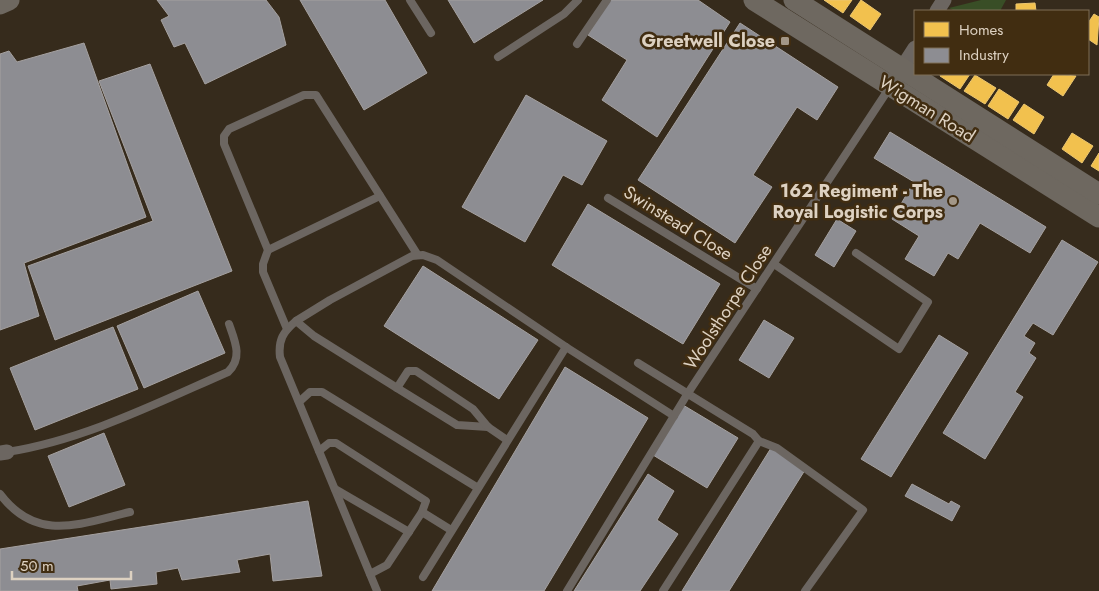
<svg xmlns="http://www.w3.org/2000/svg" width="1099" height="591" viewBox="0 0 1099 591" font-family="Jost,sans-serif">
<rect width="100%" height="100%" fill="#362b1c"/>
<!-- green -->
<polygon fill="#394e26" points="981,0 1006,0 1000,11 955,11 949,8"/>
<!-- homes -->
<g fill="#f2c14e" stroke="#ecc670">
<polygon points="824,0 852,0 843,13"/>
<polygon points="861,0 881,14 870,30 850,16"/>
<polygon points="1035,3 1036,11 1016,11 1016,4"/>
<polygon points="1094,14 1099,17 1097,45 1088,39 1088,23"/>
<polygon points="941,74 970,74 960,89 940,76"/>
<polygon points="1054,74 1076,76 1063,96 1047,85"/>
<polygon points="975,75 996,88 985,104 964,91"/>
<polygon points="999,89 1019,102 1008,119 988,106"/>
<polygon points="1024,104 1044,117 1034,134 1013,120"/>
<polygon points="1072,133 1093,146 1082,163 1062,149"/>
<polygon points="1099,153 1099,171 1091,166"/>
</g>
<!-- industry -->
<g fill="#8d8d92" stroke="#a5a1a0">
<polygon points="157,0 266,0 279,17 286,45 205,84 185,43 174,47 161,20 169,16"/>
<polygon points="300,0 385,0 427,73 364,110"/>
<polygon points="448,0 543,0 474,43"/>
<polygon points="610,0 698,0 730,22 657,137 602,100 627,60 588,35"/>
<polygon points="740,23 838,87 817,120 797,107 753,175 772,187 735,243 638,180"/>
<polygon points="84,43 146,217 24,263 39,316 0,330 0,54 9,51 17,62"/>
<polygon points="150,64 232,271 55,340 28,266 153,221 99,81"/>
<polygon points="526,95 607,141 582,185 563,175 525,242 462,207"/>
<polygon points="890,132 1046,227 1030,253 980,223 958,259 948,253 934,276 905,259 919,236 892,219 914,182 874,158"/>
<polygon points="588,204 720,284 683,344 552,265"/>
<polygon points="837,219 856,231 834,267 815,255"/>
<polygon points="1062,240 1098,262 1053,335 1033,323 1024,336 1035,343 1029,353 1036,358 1015,392 1023,397 985,459 943,433"/>
<polygon points="423,266 538,340 499,399 384,326"/>
<polygon points="198,291 225,353 144,388 117,326"/>
<polygon points="764,320 794,338 769,378 739,360"/>
<polygon points="113,327 138,389 35,430 10,368"/>
<polygon points="939,335 968,353 891,477 861,459"/>
<polygon points="565,367 648,418 544,591 432,591"/>
<polygon points="683,405 738,438 707,488 653,455"/>
<polygon points="104,433 125,485 69,507 48,456"/>
<polygon points="771,448 805,470 729,591 682,591"/>
<polygon points="648,474 674,491 657,520 678,534 640,591 574,591"/>
<polygon points="912,484 949,504 951,501 960,506 952,521 905,496"/>
<polygon points="308,501 322,576 273,581 270,554 237,560 240,572 182,580 178,568 156,572 157,584 111,589 110,580 77,586 78,591 0,591 0,549"/>
</g>
<g fill="none" stroke-linecap="round" stroke-linejoin="round">
<!-- lane -->
<g stroke="#6c6661" stroke-width="8">
<polyline points="410,0 431,33"/>
<polyline points="577,44 607,0"/>
<polyline points="498,57 564,14 578,0"/>
<polyline points="608,198 757,289"/>
<polyline points="268,250 380,196"/>
<polyline points="774,264 899,349 928,302 856,253"/>
<path d="M296 321C283 332 278 340 280 357L377 591"/>
<polyline points="287,329 263,272 263,264 268,250 224,144 224,136 229,129 304,95 316,95 417,254"/>
<polyline points="638,363 753,434 759,441 663,591"/>
<polyline points="397,388 457,425 488,427"/>
<polyline points="299,402 310,392 322,392 478,488"/>
<polyline points="507,440 488,427 473,409 416,371 408,371 397,388 314,336 296,321 330,300 412,256 423,255 437,260 566,347 674,416"/>
<polyline points="759,441 777,448 863,510 805,591"/>
<polyline points="319,451 329,443 336,443 426,501 422,512 387,565 370,574"/>
<path d="M7 452C84 440 157 403 228 372 243 358 235 341 229 324"/>
<polyline points="335,489 409,532"/>
<path d="M0 494C37 543 79 524 130 512"/>
<polyline points="422,512 451,530"/>
<polyline points="423,577 566,347"/>
<polyline points="567,591 688,393 890,87"/>
</g>
<!-- street -->
<g stroke="#6c6661" stroke-width="15">
<polyline points="937,11 944,0"/>
<polyline points="897,76 915,48"/>
<polyline points="0,453 7,452"/>
</g>
<!-- secondary -->
<g stroke="#6e6860" stroke-width="21">
<polyline points="754,0 1099,217"/>
<polyline points="794,0 1099,194"/>
<polyline points="0,4 9,0"/>
</g>
</g>
<!-- markers -->
<g fill="#a39787" stroke="#412d11" stroke-width="2">
<rect x="780" y="36" width="10" height="10" rx="2.5"/>
<circle cx="953" cy="201" r="5"/>
</g>
<g text-anchor="middle" dominant-baseline="central" stroke-width="5" stroke-linejoin="round" paint-order="stroke">
<!-- poi labels -->
<g font-size="18" font-weight="bold" fill="#ddd1c1" stroke="#412d11" text-anchor="end">
<text x="775" y="41">Greetwell Close</text>
<text x="943" y="191">162 Regiment - The<tspan x="943" dy="21">Royal Logistic Corps</tspan></text>
</g>
<!-- street labels -->
<g font-size="18" fill="#ddd1c1" stroke="#412d11">
<text transform="translate(927 109) rotate(32)">Wigman Road</text>
<text transform="translate(678 223) rotate(32)">Swinstead Close</text>
<text transform="translate(728 307) rotate(-57)">Woolsthorpe Close</text>
</g>
</g>
<!-- legend -->
<rect x="914" y="10" width="175" height="65" fill="#412d11" stroke="#7f6f57"/>
<rect x="924" y="22" width="25" height="15" fill="#f2c14e" stroke="#7f6f57"/>
<text x="959" y="35" font-size="15" fill="#ddd1c1">Homes</text>
<rect x="924" y="48" width="25" height="15" fill="#8d8d92" stroke="#7f6f57"/>
<text x="959" y="60" font-size="15" fill="#ddd1c1">Industry</text>
<!-- scale -->
<path d="M12 571v8h119v-8" fill="none" stroke="#ddd1c1" stroke-width="2.5"/>
<text x="20" y="571" font-size="15" fill="#ddd1c1" stroke="#412d11" stroke-width="4" paint-order="stroke">50 m</text>
</svg>
